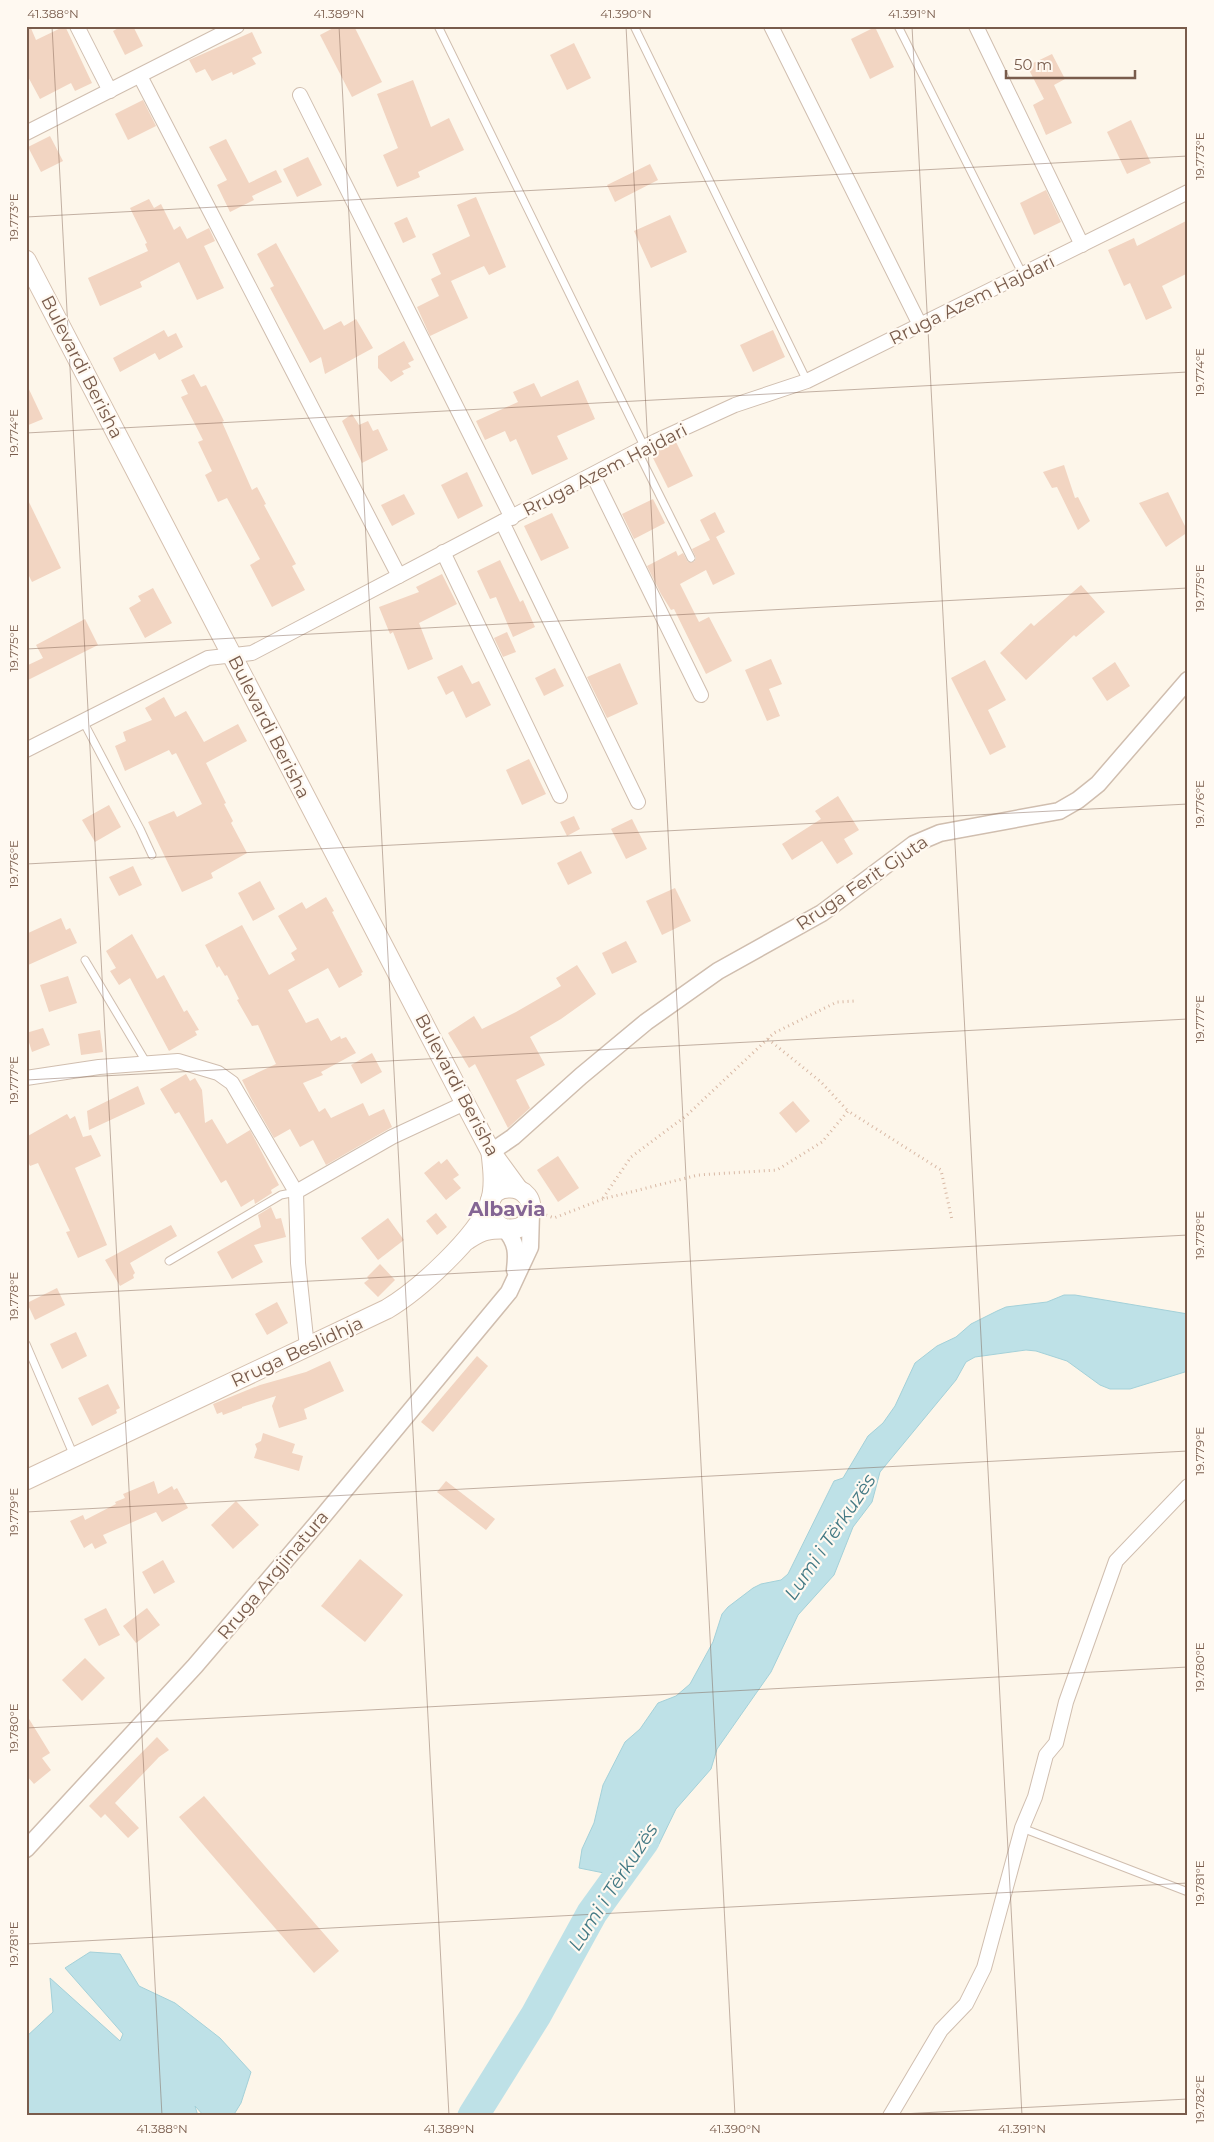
<svg xmlns="http://www.w3.org/2000/svg" width="1214" height="2142" viewBox="0 0 1214 2142" font-family="Montserrat,sans-serif">
<rect width="100%" height="100%" fill="#fdf6ea"/>
<!-- water -->
<g fill="#bee1e7" stroke="#a4d1d9">
<polygon points="1064,1295 1075,1295 1188,1314 1188,1371 1130,1389 1110,1389 1100,1385 1067,1361 1036,1351 1026,1350 975,1357 966,1362 956,1380 880,1472 872,1502 853,1527 834,1575 798,1615 771,1672 717,1749 711,1769 676,1809 658,1846 634,1879 579,1868 582,1849 594,1823 603,1785 625,1742 640,1729 658,1703 676,1696 690,1684 713,1642 722,1614 728,1607 753,1588 761,1584 781,1580 788,1574 834,1481 843,1478 868,1436 883,1423 895,1406 915,1363 937,1346 956,1337 971,1324 997,1311 1006,1307 1047,1302"/>
<polygon points="90,1952 120,1954 139,1986 175,2003 220,2038 251,2072 241,2103 233,2116 204,2116 195,2106 198,2116 26,2116 26,2037 53,2012 50,1978 120,2041 123,2034 65,1968"/>
</g>
<g fill="none" stroke-linecap="round" stroke-linejoin="round">
<!-- river -->
<polyline stroke="#bee1e7" stroke-width="31" points="473,2116 536,2015 592,1913 644,1841"/>
</g>
<!-- building -->
<g fill="#f2d5c2">
<polygon points="26,26 30,26 36,40 65,26 92,83 75,91 71,83 40,99 26,73"/>
<polygon points="122,26 133,26 143,46 125,55 113,31"/>
<polygon points="337,26 354,26 382,82 352,97 320,35"/>
<polygon points="875,27 894,67 870,79 851,39"/>
<polygon points="252,32 262,53 252,58 256,64 233,75 232,72 212,81 205,69 196,73 189,60"/>
<polygon points="574,43 591,78 567,90 550,55"/>
<polygon points="1052,54 1065,79 1054,85 1072,123 1046,135 1033,105 1044,99 1027,66"/>
<polygon points="413,80 431,127 449,118 464,150 418,172 420,177 397,187 383,155 398,148 377,94"/>
<polygon points="143,100 156,126 128,140 115,114"/>
<polygon points="1131,120 1151,163 1127,174 1107,132"/>
<polygon points="50,136 63,161 41,172 28,147"/>
<polygon points="226,139 249,183 276,170 282,182 252,196 254,200 230,212 217,185 227,180 209,147"/>
<polygon points="308,157 322,185 297,197 283,169"/>
<polygon points="650,164 658,180 615,202 607,185"/>
<polygon points="1046,190 1061,222 1034,235 1020,203"/>
<polygon points="476,197 506,267 489,275 484,266 451,281 468,318 430,336 417,307 439,296 431,279 441,274 432,254 470,236 457,205"/>
<polygon points="149,199 154,208 161,204 174,230 180,226 187,239 209,228 215,241 204,246 224,288 197,300 179,262 140,282 142,287 100,306 88,278 148,251 145,244 147,243 130,208"/>
<polygon points="670,215 687,252 651,268 634,231"/>
<polygon points="407,217 416,237 403,243 394,223"/>
<polygon points="1188,220 1188,273 1162,286 1172,308 1146,320 1130,283 1124,286 1108,250 1134,238 1137,246"/>
<polygon points="276,243 324,330 341,321 344,326 356,319 373,348 325,374 321,357 310,363 270,288 274,286 257,254"/>
<polygon points="164,330 168,337 176,333 183,347 159,360 155,353 120,372 113,358"/>
<polygon points="773,330 785,357 753,372 740,345"/>
<polygon points="404,341 414,360 408,363 411,367 402,371 404,374 391,382 378,368 378,356"/>
<polygon points="194,374 201,387 206,385 224,421 222,422 252,490 257,487 266,504 264,505 296,564 292,566 305,590 272,607 250,565 260,559 227,498 218,502 205,475 212,471 198,442 203,440 181,397 188,394 181,380"/>
<polygon points="578,380 595,419 557,436 568,459 532,475 516,439 510,442 505,431 485,440 476,421 518,402 513,392 534,383 541,397"/>
<polygon points="26,383 43,419 26,426"/>
<polygon points="352,414 359,425 368,421 373,431 378,429 388,450 362,463 342,421"/>
<polygon points="676,442 693,476 668,488 651,454"/>
<polygon points="1064,465 1075,498 1078,497 1090,521 1078,530 1057,487 1052,488 1043,472"/>
<polygon points="467,472 483,506 458,519 441,485"/>
<polygon points="1168,492 1188,532 1166,547 1139,503"/>
<polygon points="404,494 415,514 392,526 381,505"/>
<polygon points="26,496 61,568 32,582 26,570"/>
<polygon points="653,499 665,523 634,539 622,514"/>
<polygon points="715,512 725,532 716,537 735,574 713,585 706,570 680,584 699,622 709,617 732,661 706,674 674,609 671,610 661,594 647,566 676,551 678,556 683,553 688,562 694,562 696,558 692,549 710,540 700,520"/>
<polygon points="552,513 569,548 541,561 524,526"/>
<polygon points="500,560 520,602 523,600 535,627 513,637 496,597 490,599 477,571"/>
<polygon points="442,574 457,604 419,623 433,659 408,670 393,632 390,634 379,607 419,592 416,587"/>
<polygon points="1081,585 1105,612 1076,637 1074,635 1026,680 1000,653 1031,623 1034,626"/>
<polygon points="153,588 172,623 145,638 129,608 141,601 138,596"/>
<polygon points="85,619 98,645 26,681 26,666 43,658 36,645"/>
<polygon points="507,632 516,652 503,657 494,638"/>
<polygon points="771,659 782,684 769,689 780,716 767,721 745,670"/>
<polygon points="985,660 1006,700 988,710 1006,747 990,755 951,678"/>
<polygon points="1115,662 1130,686 1107,701 1092,678"/>
<polygon points="620,663 638,704 607,718 587,677"/>
<polygon points="462,665 472,684 479,681 491,705 466,718 453,691 446,695 437,677"/>
<polygon points="555,668 564,686 544,696 535,678"/>
<polygon points="164,697 175,717 186,711 204,742 238,724 247,741 206,763 226,803 224,804 233,821 231,823 247,853 211,873 213,878 182,892 148,822 174,811 177,817 202,804 176,753 172,755 169,750 125,771 115,746 126,741 123,732 152,720 145,708"/>
<polygon points="529,759 546,794 522,805 506,770"/>
<polygon points="838,796 859,830 844,839 853,854 837,864 822,841 792,860 782,844 821,819 815,811"/>
<polygon points="109,805 121,827 95,842 82,820"/>
<polygon points="574,816 580,829 567,836 560,822"/>
<polygon points="632,819 647,849 626,859 611,829"/>
<polygon points="581,851 592,873 568,885 557,863"/>
<polygon points="133,866 142,885 119,896 109,877"/>
<polygon points="260,881 275,909 253,921 238,893"/>
<polygon points="675,888 691,921 662,935 646,901"/>
<polygon points="326,897 334,911 332,912 363,972 361,973 362,975 339,988 328,968 288,990 306,1023 318,1018 331,1041 340,1036 341,1039 346,1037 356,1053 321,1072 323,1075 303,1083 319,1112 325,1108 331,1118 363,1103 369,1116 384,1109 392,1127 326,1165 313,1140 300,1147 290,1129 274,1138 251,1098 242,1080 276,1064 258,1025 252,1026 237,1000 239,999 227,975 225,976 219,966 217,968 205,945 242,925 269,975 295,960 291,953 297,949 278,916 302,902 306,909"/>
<polygon points="61,918 66,930 70,928 77,943 26,966 26,934"/>
<polygon points="132,934 157,979 164,975 184,1012 187,1010 199,1030 195,1031 197,1035 169,1051 130,978 119,985 110,971 116,968 106,951"/>
<polygon points="626,941 637,962 612,974 602,953"/>
<polygon points="577,965 596,994 561,1019 530,1037 545,1065 516,1080 530,1108 508,1128 475,1064 469,1068 448,1033 474,1016 482,1029 516,1012 561,986 556,978"/>
<polygon points="68,976 77,1003 49,1012 40,985"/>
<polygon points="43,1028 50,1045 32,1052 26,1033"/>
<polygon points="100,1030 103,1052 81,1055 78,1034"/>
<polygon points="372,1053 382,1072 361,1084 351,1065"/>
<polygon points="186,1074 190,1081 195,1078 202,1090 205,1123 212,1119 227,1144 250,1130 279,1185 271,1190 272,1193 255,1204 254,1199 241,1207 226,1180 221,1183 179,1112 175,1114 160,1089"/>
<polygon points="138,1086 145,1104 89,1130 87,1111"/>
<polygon points="793,1101 810,1121 796,1133 779,1113"/>
<polygon points="67,1114 70,1119 75,1116 83,1137 91,1135 101,1156 75,1168 107,1245 78,1258 66,1232 70,1231 38,1163 30,1166 26,1158 26,1137"/>
<polygon points="558,1156 579,1188 558,1202 537,1170"/>
<polygon points="447,1159 459,1175 453,1179 461,1188 446,1200 424,1173 439,1161 441,1164"/>
<polygon points="271,1207 276,1219 281,1218 286,1237 254,1245 263,1262 232,1279 217,1252 261,1227 258,1215"/>
<polygon points="436,1213 447,1227 437,1235 426,1221"/>
<polygon points="388,1218 404,1240 378,1260 361,1238"/>
<polygon points="171,1225 177,1236 130,1263 135,1273 133,1275 134,1278 120,1286 105,1260"/>
<polygon points="380,1264 395,1280 378,1297 364,1283 369,1279 367,1277"/>
<polygon points="57,1288 65,1305 35,1320 27,1303"/>
<polygon points="277,1302 288,1323 267,1335 255,1314"/>
<polygon points="76,1332 87,1356 62,1369 50,1344"/>
<polygon points="477,1356 488,1366 433,1432 421,1422"/>
<polygon points="330,1361 344,1391 304,1409 307,1419 279,1428 272,1406 276,1396 242,1407 242,1408 223,1415 222,1412 217,1414 213,1404 260,1385 306,1372"/>
<polygon points="108,1384 120,1408 116,1410 117,1413 92,1426 78,1398"/>
<polygon points="263,1433 295,1444 292,1453 303,1456 299,1471 254,1458 257,1449 255,1444 261,1441"/>
<polygon points="154,1481 158,1494 172,1486 174,1490 177,1488 188,1508 162,1522 156,1512 103,1535 107,1543 95,1549 92,1543 84,1548 70,1521 83,1515 85,1520 116,1504 115,1502 125,1498 123,1494"/>
<polygon points="446,1481 495,1519 486,1530 437,1492"/>
<polygon points="236,1501 259,1525 233,1549 211,1525"/>
<polygon points="360,1559 403,1595 365,1642 321,1606"/>
<polygon points="163,1560 175,1582 154,1594 142,1572"/>
<polygon points="106,1608 120,1635 99,1646 84,1619"/>
<polygon points="147,1608 160,1625 136,1643 123,1626"/>
<polygon points="85,1658 105,1678 82,1701 62,1680"/>
<polygon points="26,1714 50,1753 42,1758 51,1770 34,1784 26,1775"/>
<polygon points="157,1737 169,1750 159,1757 115,1803 139,1828 128,1838 105,1814 101,1818 89,1806"/>
<polygon points="204,1796 339,1951 314,1973 179,1817"/>
</g>
<g fill="none" stroke-linecap="round" stroke-linejoin="round">
<!-- service casing -->
<g stroke="#d0beaf" stroke-width="9">
<g id="service">
<polyline points="438,26 645,448"/>
<polyline points="634,26 807,381"/>
<polyline points="898,26 1023,275"/>
<polyline points="638,452 691,558"/>
<polyline points="83,721 140,829 152,855"/>
<polyline points="85,960 146,1062"/>
<polyline points="169,1261 281,1195 296,1192"/>
<polyline points="26,1344 74,1456"/>
<polyline points="1022,1828 1188,1892"/>
</g>
</g>
<!-- minor casing -->
<g stroke="#d0beaf" stroke-width="16">
<g id="minor">
<polyline points="77,26 110,91"/>
<polyline points="771,26 920,325"/>
<polyline points="976,26 1082,245"/>
<polyline points="140,76 399,576"/>
<polyline points="300,95 512,518"/>
<polyline points="26,133 237,26"/>
<polyline points="593,475 701,695"/>
<polyline points="502,522 638,802"/>
<polyline points="443,552 560,796"/>
<polyline points="26,750 208,658 252,653 656,441 735,405 807,381 1188,192"/>
<polyline points="26,1078 99,1067 178,1061 218,1073 232,1083 296,1192"/>
<polyline points="307,1347 298,1263 296,1192 392,1137 465,1103"/>
<polyline points="890,2116 941,2030 966,2004 984,1968 1022,1828 1035,1797 1046,1755 1056,1743 1066,1702 1116,1561 1188,1486"/>
</g>
</g>
<!-- tertiary casing -->
<g stroke="#d0beaf" stroke-width="19">
<g id="tertiary">
<polyline points="491,1152 513,1137 581,1076 646,1022 718,971 822,913 914,844 940,833 1059,811 1078,800 1098,784 1188,680"/>
<path d="M505 1229C517 1243 517 1253 515 1270"/>
<polyline points="26,1849 195,1666 319,1521 509,1292 530,1247 531,1212"/>
</g>
</g>
<!-- secondary casing -->
<g stroke="#d5c0af" stroke-width="21">
<g id="secondary">
<polyline points="26,260 465,1103 491,1152 518,1189"/>
<path d="M467 1240C473 1236 480 1231 488 1230 503 1226 525 1236 530 1214 532 1208 531 1201 527 1196 523 1191 517 1188 510 1188 484 1187 483 1220 505 1229"/>
<path d="M26 1480 387 1309C419 1290 477 1237 490 1203 495 1187 493 1170 491 1153"/>
</g>
</g>
<!-- path -->
<g stroke="#d8b8a4" stroke-width="3" stroke-dasharray="1 4" stroke-linecap="butt">
<polyline points="768,1039 821,1082 848,1111"/>
<polyline points="603,1198 631,1157 686,1116 774,1033 837,1002 855,1001"/>
<polyline points="546,1215 554,1218 603,1199 698,1175 777,1170 822,1142 848,1111 941,1170 952,1220"/>
</g>
<!-- service -->
<use href="#service" stroke="#fff" stroke-width="7"/>
<!-- minor -->
<use href="#minor" stroke="#fff" stroke-width="14"/>
<!-- tertiary -->
<use href="#tertiary" stroke="#fff" stroke-width="16"/>
<!-- secondary -->
<use href="#secondary" stroke="#fff" stroke-width="19"/>
</g>
<!-- ticks -->
<path fill="none" stroke="#795c4c" stroke-width="1" stroke-opacity="0.45" d="M52 26 162 2116M339 26 449 2116M626 26 735 2116M912 26 1022 2116M26 217 1188 156M26 433 1188 372M26 649 1188 588M26 864 1188 804M26 1080 1188 1019M26 1296 1188 1235M26 1512 1188 1451M26 1728 1188 1667M26 1944 1188 1883M863 2116 1188 2099"/>
<g text-anchor="middle" dominant-baseline="central" stroke-width="4.5" stroke-linejoin="round" paint-order="stroke">
<!-- street labels -->
<g font-size="18" fill="#795c4c" stroke="#fff9f1">
<text transform="translate(972 300) rotate(-26)">Rruga Azem Hajdari</text>
<text transform="translate(82 367) rotate(63)">Bulevardi Berisha</text>
<text transform="translate(605 470) rotate(-27)">Rruga Azem Hajdari</text>
<text transform="translate(269 727) rotate(63)">Bulevardi Berisha</text>
<text transform="translate(862 883) rotate(-34)">Rruga Ferit Gjuta</text>
<text transform="translate(457 1085) rotate(62)">Bulevardi Berisha</text>
<text transform="translate(297 1352) rotate(-25)">Rruga Beslidhja</text>
<text transform="translate(273 1575) rotate(-50)">Rruga Argjinatura</text>
</g>
<!-- water labels -->
<g font-size="19" font-style="italic" fill="#437984" stroke="#fff9f1">
<text transform="translate(830 1537) rotate(-56)">Lumi i Tërkuzës</text>
<text transform="translate(613 1887) rotate(-57)">Lumi i Tërkuzës</text>
</g>
<!-- quarter labels -->
<g font-size="20" font-weight="bold" fill="#846594" stroke="#fff9f1">
<text x="507" y="1209">Albavia</text>
</g>
</g>
<!-- border -->
<rect width="1214" height="2142" fill="none" stroke="#fff9f1" stroke-width="55"/>
<!-- scale -->
<path d="M1006 70v8h129v-8" fill="none" stroke="#795c4c" stroke-width="2.5"/>
<text x="1014" y="70" font-size="15" fill="#795c4c" stroke="#fff9f1" stroke-width="4" paint-order="stroke">50 m</text>
<rect x="28" y="28" width="1158" height="2086" fill="none" stroke="#795c4c" stroke-width="2"/>
<g font-size="12" text-anchor="middle" fill="#795c4c">
<text x="53" y="18">41.388°N</text>
<text x="339" y="18">41.389°N</text>
<text x="626" y="18">41.390°N</text>
<text x="912" y="18">41.391°N</text>
<text transform="translate(1200 156) rotate(-90)" y="4">19.773°E</text>
<text transform="translate(14 217) rotate(-90)" y="4">19.773°E</text>
<text transform="translate(1200 372) rotate(-90)" y="4">19.774°E</text>
<text transform="translate(14 433) rotate(-90)" y="4">19.774°E</text>
<text transform="translate(1200 588) rotate(-90)" y="4">19.775°E</text>
<text transform="translate(14 648) rotate(-90)" y="4">19.775°E</text>
<text transform="translate(1200 804) rotate(-90)" y="4">19.776°E</text>
<text transform="translate(14 864) rotate(-90)" y="4">19.776°E</text>
<text transform="translate(1200 1019) rotate(-90)" y="4">19.777°E</text>
<text transform="translate(14 1080) rotate(-90)" y="4">19.777°E</text>
<text transform="translate(1200 1235) rotate(-90)" y="4">19.778°E</text>
<text transform="translate(14 1296) rotate(-90)" y="4">19.778°E</text>
<text transform="translate(1200 1451) rotate(-90)" y="4">19.779°E</text>
<text transform="translate(14 1512) rotate(-90)" y="4">19.779°E</text>
<text transform="translate(1200 1667) rotate(-90)" y="4">19.780°E</text>
<text transform="translate(14 1728) rotate(-90)" y="4">19.780°E</text>
<text transform="translate(1200 1883) rotate(-90)" y="4">19.781°E</text>
<text transform="translate(14 1944) rotate(-90)" y="4">19.781°E</text>
<text transform="translate(1200 2099) rotate(-90)" y="4">19.782°E</text>
<text x="162" y="2133">41.388°N</text>
<text x="449" y="2133">41.389°N</text>
<text x="735" y="2133">41.390°N</text>
<text x="1022" y="2133">41.391°N</text>
</g>
</svg>
